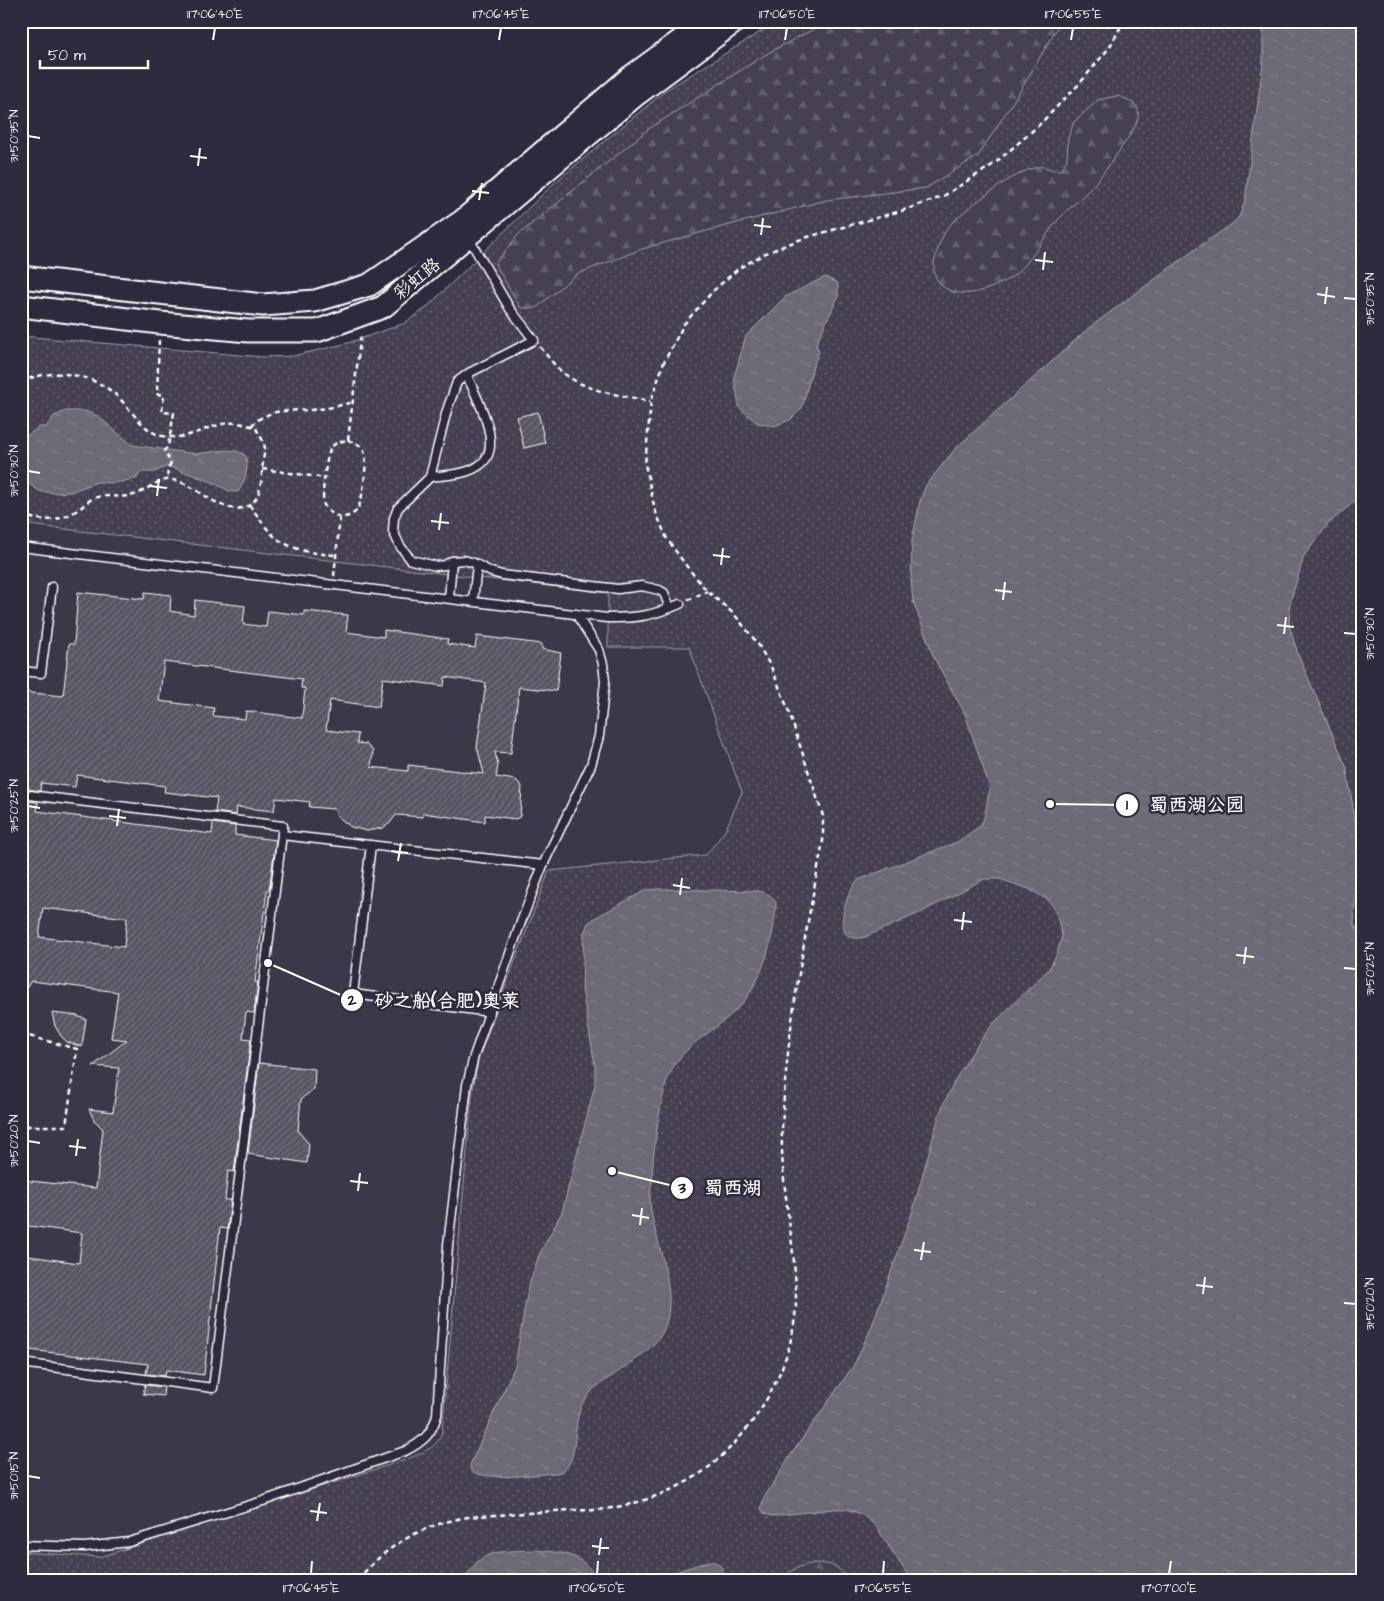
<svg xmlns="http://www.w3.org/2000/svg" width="1384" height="1601" viewBox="0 0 1384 1601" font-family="'Architects Daughter','LXGW WenKai TC',sans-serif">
<defs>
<pattern id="green-dots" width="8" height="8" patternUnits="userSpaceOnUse" patternTransform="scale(1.25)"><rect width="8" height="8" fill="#464152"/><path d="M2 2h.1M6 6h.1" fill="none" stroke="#625e6c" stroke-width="1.8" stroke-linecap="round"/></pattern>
<pattern id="forest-firs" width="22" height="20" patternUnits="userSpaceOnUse" patternTransform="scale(1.25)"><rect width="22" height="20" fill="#464152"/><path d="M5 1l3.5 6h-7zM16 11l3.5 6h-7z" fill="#625e6c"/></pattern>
<pattern id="water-ripples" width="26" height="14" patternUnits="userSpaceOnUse" patternTransform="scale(1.25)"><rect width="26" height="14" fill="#6d6a77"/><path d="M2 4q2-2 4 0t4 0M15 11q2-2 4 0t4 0" fill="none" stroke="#83808b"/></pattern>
<pattern id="building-hatch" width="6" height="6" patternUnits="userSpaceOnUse" patternTransform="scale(1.25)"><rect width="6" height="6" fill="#595564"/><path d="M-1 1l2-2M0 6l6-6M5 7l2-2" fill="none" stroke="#726e7b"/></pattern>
</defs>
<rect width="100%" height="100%" fill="#2f2a3d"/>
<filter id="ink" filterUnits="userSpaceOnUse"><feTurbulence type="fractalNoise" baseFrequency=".02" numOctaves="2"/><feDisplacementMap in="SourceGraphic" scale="10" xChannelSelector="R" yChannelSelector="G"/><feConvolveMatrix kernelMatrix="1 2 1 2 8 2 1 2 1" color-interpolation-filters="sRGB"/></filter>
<g filter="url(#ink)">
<!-- built -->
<polygon fill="#3c3749" points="21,524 608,593 608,647 688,647 742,792 725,831 706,855 549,871 472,1094 442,1431 438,1442 432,1447 408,1459 100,1557 21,1552"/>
<!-- green -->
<path fill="url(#green-dots)" stroke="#a2a0a8" d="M778 21H1363V1580H21V1552L100 1557 408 1459C422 1452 439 1448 442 1431L472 1094 479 1056 549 871 706 855 725 831 742 792 689 647H608V593L21 524V336L263 357 293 356 348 343 403 324 425 309 553 184 666 90Z"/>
<!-- forest -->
<g fill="url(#forest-firs)" stroke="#a2a0a8">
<polygon points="829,21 1061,21 1020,91 978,156 926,188 827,200 710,230 642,249 577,274 536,308 521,308 495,264 518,235 650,128 768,53"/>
<path d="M1117 96C1138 102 1144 110 1133 130 1120 150 1105 173 1088 191 1079 201 1067 209 1058 220 1042 238 1031 265 1010 278 991 290 955 304 938 281 931 271 934 260 938 249 941 239 945 230 952 223 969 206 1014 172 1037 167 1047 165 1053 173 1062 169L1067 159 1068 138 1074 122 1098 100Z"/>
<path d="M816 1563C833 1564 838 1566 848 1580H782C790 1568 803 1565 816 1563Z"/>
</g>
<!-- water -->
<g fill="url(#water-ripples)" stroke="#a7a6ad">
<path d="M1263 21H1363V494L1328 524 1304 556 1290 603 1289 625 1298 654 1346 766 1358 837 1354 924 1363 942V1580H911L875 1525 861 1514 846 1509H834L773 1516 765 1514 761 1509 764 1498 788 1459 854 1365 872 1326 913 1210 940 1112 955 1080 981 1039 994 1023 1049 969 1057 954 1062 936 1057 915 1054 908 1048 900 1029 889 1000 879H984L924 911 865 937C828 947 845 894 858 880L957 842 980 826 984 818 990 788 965 714 934 658 913 601 911 580 912 541 920 501 926 485 956 448 1090 327 1197 248 1232 224 1239 217 1245 201 1263 63Z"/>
<polygon points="825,277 838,283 838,297 816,344 819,352 813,366 802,408 790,420 774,426 757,423 739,407 734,377 746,336 785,297"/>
<path d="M66 411H85L98 416 132 445 196 454 225 450 237 451 245 455C250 466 245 482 238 492L229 491 212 482 168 466 155 472H141L136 479 114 483 97 482 70 492 54 493 39 491 21 478V440L39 427H46L54 416Z"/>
<path d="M660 889 759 891C767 893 773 896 776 903 775 937 761 987 735 1011 709 1036 675 1048 665 1087 658 1117 653 1149 652 1180 651 1187 650 1195 650 1203 654 1243 683 1298 661 1335 650 1353 611 1376 593 1389 587 1397 581 1404 579 1413 573 1431 579 1468 557 1473 539 1474 482 1482 471 1470L470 1465 515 1366 528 1288 539 1255 562 1212 595 1085V1065L582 989 584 933 588 923 595 918 646 890Z"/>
<path d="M536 1550C550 1552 568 1552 580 1560 593 1569 591 1576 610 1580H463C468 1574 473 1566 478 1561 493 1549 518 1551 536 1550Z"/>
<path d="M709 1561C721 1562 724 1569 726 1580H624L669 1574Z"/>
</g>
<!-- building -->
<g fill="url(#building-hatch)" stroke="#fff" fill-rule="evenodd">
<polygon points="538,412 545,443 524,448 517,417"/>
<path d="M78 592 144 599 145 592 171 595 170 611 194 615 195 600 245 606 243 624 266 627 268 611 304 615V611L348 615 346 632 384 637V630L448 639 447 644 475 648 477 636 542 644V649L561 653 556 691 519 687 511 753 495 752 498 765 496 777 516 780 522 786 520 817 515 819 485 815V822L423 813V817L396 815 390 823 383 828 367 831 351 827 337 816 334 809 309 807 310 802 276 798 274 811 237 807 236 815 215 812 217 798 164 792 165 786 77 775 75 787 41 783 40 791 21 788V692L63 696 69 644H74ZM164 662 302 679 301 688H305L302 718 246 711 245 719 213 716 214 708 159 701ZM445 677 486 683 477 747 484 774 408 765V771L371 767 373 751 366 744 357 743 358 734 326 730 330 700 379 707 383 678 444 686Z"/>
<path d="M21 800 38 802 37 811 212 834 213 823 235 826V835L276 840 269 890H267L255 982H258L254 1013 246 1012 243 1038 251 1039 234 1172 228 1171 225 1200H231L227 1229 220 1228 204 1375 166 1370 165 1376 146 1374 148 1364 21 1349V1255L79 1263 82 1233 21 1225V1180L96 1188 103 1129 94 1120 89 1109 113 1112 119 1068 93 1066 127 1040 111 1038 118 992 31 981 21 996ZM43 908 127 918 124 947 39 937Z"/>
<polygon points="52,1013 79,1016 79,1017 86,1019 82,1047 67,1042 61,1036 55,1026"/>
<polygon points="259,1063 315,1069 314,1089 301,1099 298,1131 309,1144 307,1163 248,1154"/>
<polygon points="145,1385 164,1387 163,1396 143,1394"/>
</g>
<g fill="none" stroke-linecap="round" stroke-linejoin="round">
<!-- service casing -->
<g stroke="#fff" stroke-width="11">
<g id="service">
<polyline points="468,237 510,309 534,340 469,373 457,382 447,410 430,477 398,508 394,518 393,531 400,546 411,560 436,566 445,565 452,561 464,560 474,563 491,572 502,575 618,589 642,586 659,590 664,593 670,608"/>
<path d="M430 477C446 475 468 475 481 464 505 445 475 396 467 375"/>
<path d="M21 547 607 618C639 618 651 616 680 604"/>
<polyline points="449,598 452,561"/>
<polyline points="473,601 477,565"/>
<polyline points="21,671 41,673 52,587"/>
<polyline points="21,794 283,826 213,1388 21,1363"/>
<polyline points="282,835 543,865 591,765 599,736 605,681 603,664 599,650 576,614"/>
<polyline points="371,845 353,994 490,1012"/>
<path d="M21 1545 85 1547 129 1542 263 1501 405 1451C423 1442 432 1434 437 1415L448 1245 467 1085 474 1056 521 922 543 865"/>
</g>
</g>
<!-- secondary casing -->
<g stroke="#fff" stroke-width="25">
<g id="secondary">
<polyline points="21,277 263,305 315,301 369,285 462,221 629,78 707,21"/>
<polyline points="21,306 160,323 248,331 317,331 383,307 636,95 736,21"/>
</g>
</g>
<!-- path -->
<g stroke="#fff" stroke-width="2.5" stroke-dasharray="5 4" stroke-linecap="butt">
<polyline points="159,340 157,394 164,395 162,412 174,413 168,446 164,451 171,463 168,469 167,479"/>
<path d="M540 347C547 355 553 364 561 371 585 392 620 395 650 401"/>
<path d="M21 382C51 367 93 373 117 396 130 408 144 432 162 436 191 441 203 426 229 423 238 422 246 425 255 427 258 432 262 438 264 444 266 449 263 457 263 462 261 478 263 503 243 508 216 514 192 477 166 480 156 481 148 489 139 493 125 500 112 494 98 497 90 498 85 505 79 509 60 522 43 522 21 515"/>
<path d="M251 426C269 408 287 411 310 410 325 409 339 406 353 402"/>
<path d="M348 440C354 443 361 444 364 451 368 459 363 500 358 508 355 514 349 517 342 517 335 517 327 511 324 505 321 496 326 456 331 448 335 442 342 441 348 440Z"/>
<polyline points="348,440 361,333"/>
<polyline points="262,469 325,478"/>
<path d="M249 505C257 514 263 525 271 533 287 550 315 554 336 555"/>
<polyline points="334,576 340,517"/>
<polyline points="688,600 707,591"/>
<polyline points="21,1034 77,1049 66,1126 21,1126"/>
<path d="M358 1580C383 1548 419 1527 458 1519 475 1515 493 1516 510 1514 531 1513 552 1511 572 1510 583 1510 594 1511 604 1509 637 1505 673 1492 701 1473 753 1436 795 1366 796 1301 796 1244 780 1187 782 1130 786 1032 805 937 823 841V816L788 709 772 669 758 644 734 614 707 591 688 568 667 539 655 510 645 464 651 401 664 362 684 324 713 291 739 268 766 253 804 238 901 211 942 197 994 164 1038 126 1080 83 1109 48 1124 21"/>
</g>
<!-- service -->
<use href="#service" stroke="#2f2a3d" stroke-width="8"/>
<!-- secondary -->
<use href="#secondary" stroke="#2f2a3d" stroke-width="21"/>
</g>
</g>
<!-- ticks -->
<path fill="none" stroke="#fff" stroke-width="2" d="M213 40 215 28M499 40 501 28M785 40 787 28M1071 40 1073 28M28 136 40 138M190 156 207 158M198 166 200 148M472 191 489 193M479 200 482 183M754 225 771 227M761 235 763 218M1035 260 1053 262M1043 270 1045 252M1317 294 1335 297M1344 298 1356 299M1325 304 1327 287M28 471 40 473M150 486 167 488M157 496 159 479M431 521 449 523M439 530 441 513M713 555 730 557M721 565 723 548M995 590 1012 592M1003 600 1005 582M1277 625 1294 627M1344 633 1356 634M1284 634 1286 617M28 806 40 808M109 816 126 818M117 826 119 809M391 851 408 853M398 861 401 843M673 885 690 888M680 895 682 878M954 920 972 922M962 930 964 912M1236 955 1254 957M1244 964 1246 947M1344 968 1356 969M28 1141 40 1143M69 1146 86 1148M76 1156 78 1139M350 1181 368 1183M358 1191 360 1173M632 1215 649 1218M640 1225 642 1208M914 1250 931 1252M921 1260 924 1242M1196 1285 1213 1287M1203 1294 1205 1277M1344 1303 1356 1304M28 1476 40 1478M310 1511 327 1513M317 1521 320 1503M592 1546 609 1548M599 1555 601 1538M311 1574 312 1561M597 1574 598 1561M883 1574 884 1561M1169 1574 1171 1561"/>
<g text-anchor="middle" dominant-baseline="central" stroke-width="5" stroke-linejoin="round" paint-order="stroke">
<!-- street labels -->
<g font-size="18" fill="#fff" stroke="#2f2a3d">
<text transform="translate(417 279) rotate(-39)">彩虹路</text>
</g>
</g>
<!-- callouts -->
<path fill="none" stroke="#fff" stroke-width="2" d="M1050 804L1127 805M268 963L352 1000M612 1171L682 1188"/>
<g fill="#fff" stroke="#2f2a3d" stroke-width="2">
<circle cx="1050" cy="804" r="5"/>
<circle cx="268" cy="963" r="5"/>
<circle cx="612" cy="1171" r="5"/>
<circle cx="1127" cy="805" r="12"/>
<circle cx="352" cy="1000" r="12"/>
<circle cx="682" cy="1188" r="12"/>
</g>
<g font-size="15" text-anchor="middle" font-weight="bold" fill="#111">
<text x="1127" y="810">1</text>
<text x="352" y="1005">2</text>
<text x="682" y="1193">3</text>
</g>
<g font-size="19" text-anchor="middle" font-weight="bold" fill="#fff" stroke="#2f2a3d" stroke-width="5" stroke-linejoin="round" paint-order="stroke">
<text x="1197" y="811">蜀西湖公园</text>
<text x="447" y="1007">砂之船(合肥)奥莱</text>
<text x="733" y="1194">蜀西湖</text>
</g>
<!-- margin -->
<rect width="1384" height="1601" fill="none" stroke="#2f2a3d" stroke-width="55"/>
<!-- scale -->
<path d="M40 60v8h108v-8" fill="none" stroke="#ffffff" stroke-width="2.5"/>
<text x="48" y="60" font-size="15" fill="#ffffff" stroke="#2f2a3d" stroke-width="4" paint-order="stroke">50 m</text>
<rect x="28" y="28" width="1328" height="1546" fill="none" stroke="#fff" stroke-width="2"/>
<g font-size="12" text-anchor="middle" fill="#fff">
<text x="215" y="18">117°06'40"E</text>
<text x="501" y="18">117°06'45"E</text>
<text x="787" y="18">117°06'50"E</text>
<text x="1073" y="18">117°06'55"E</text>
<text transform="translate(14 136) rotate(-90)" y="4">31°50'35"N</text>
<text transform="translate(1370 299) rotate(-90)" y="4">31°50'35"N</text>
<text transform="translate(14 471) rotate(-90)" y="4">31°50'30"N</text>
<text transform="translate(1370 634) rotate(-90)" y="4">31°50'30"N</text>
<text transform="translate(14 806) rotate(-90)" y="4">31°50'25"N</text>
<text transform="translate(1370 969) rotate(-90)" y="4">31°50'25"N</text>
<text transform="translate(14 1141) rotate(-90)" y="4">31°50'20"N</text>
<text transform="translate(1370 1304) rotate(-90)" y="4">31°50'20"N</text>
<text transform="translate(14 1476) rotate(-90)" y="4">31°50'15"N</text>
<text x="311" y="1592">117°06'45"E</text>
<text x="597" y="1592">117°06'50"E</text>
<text x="883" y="1592">117°06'55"E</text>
<text x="1169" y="1592">117°07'00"E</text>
</g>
</svg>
